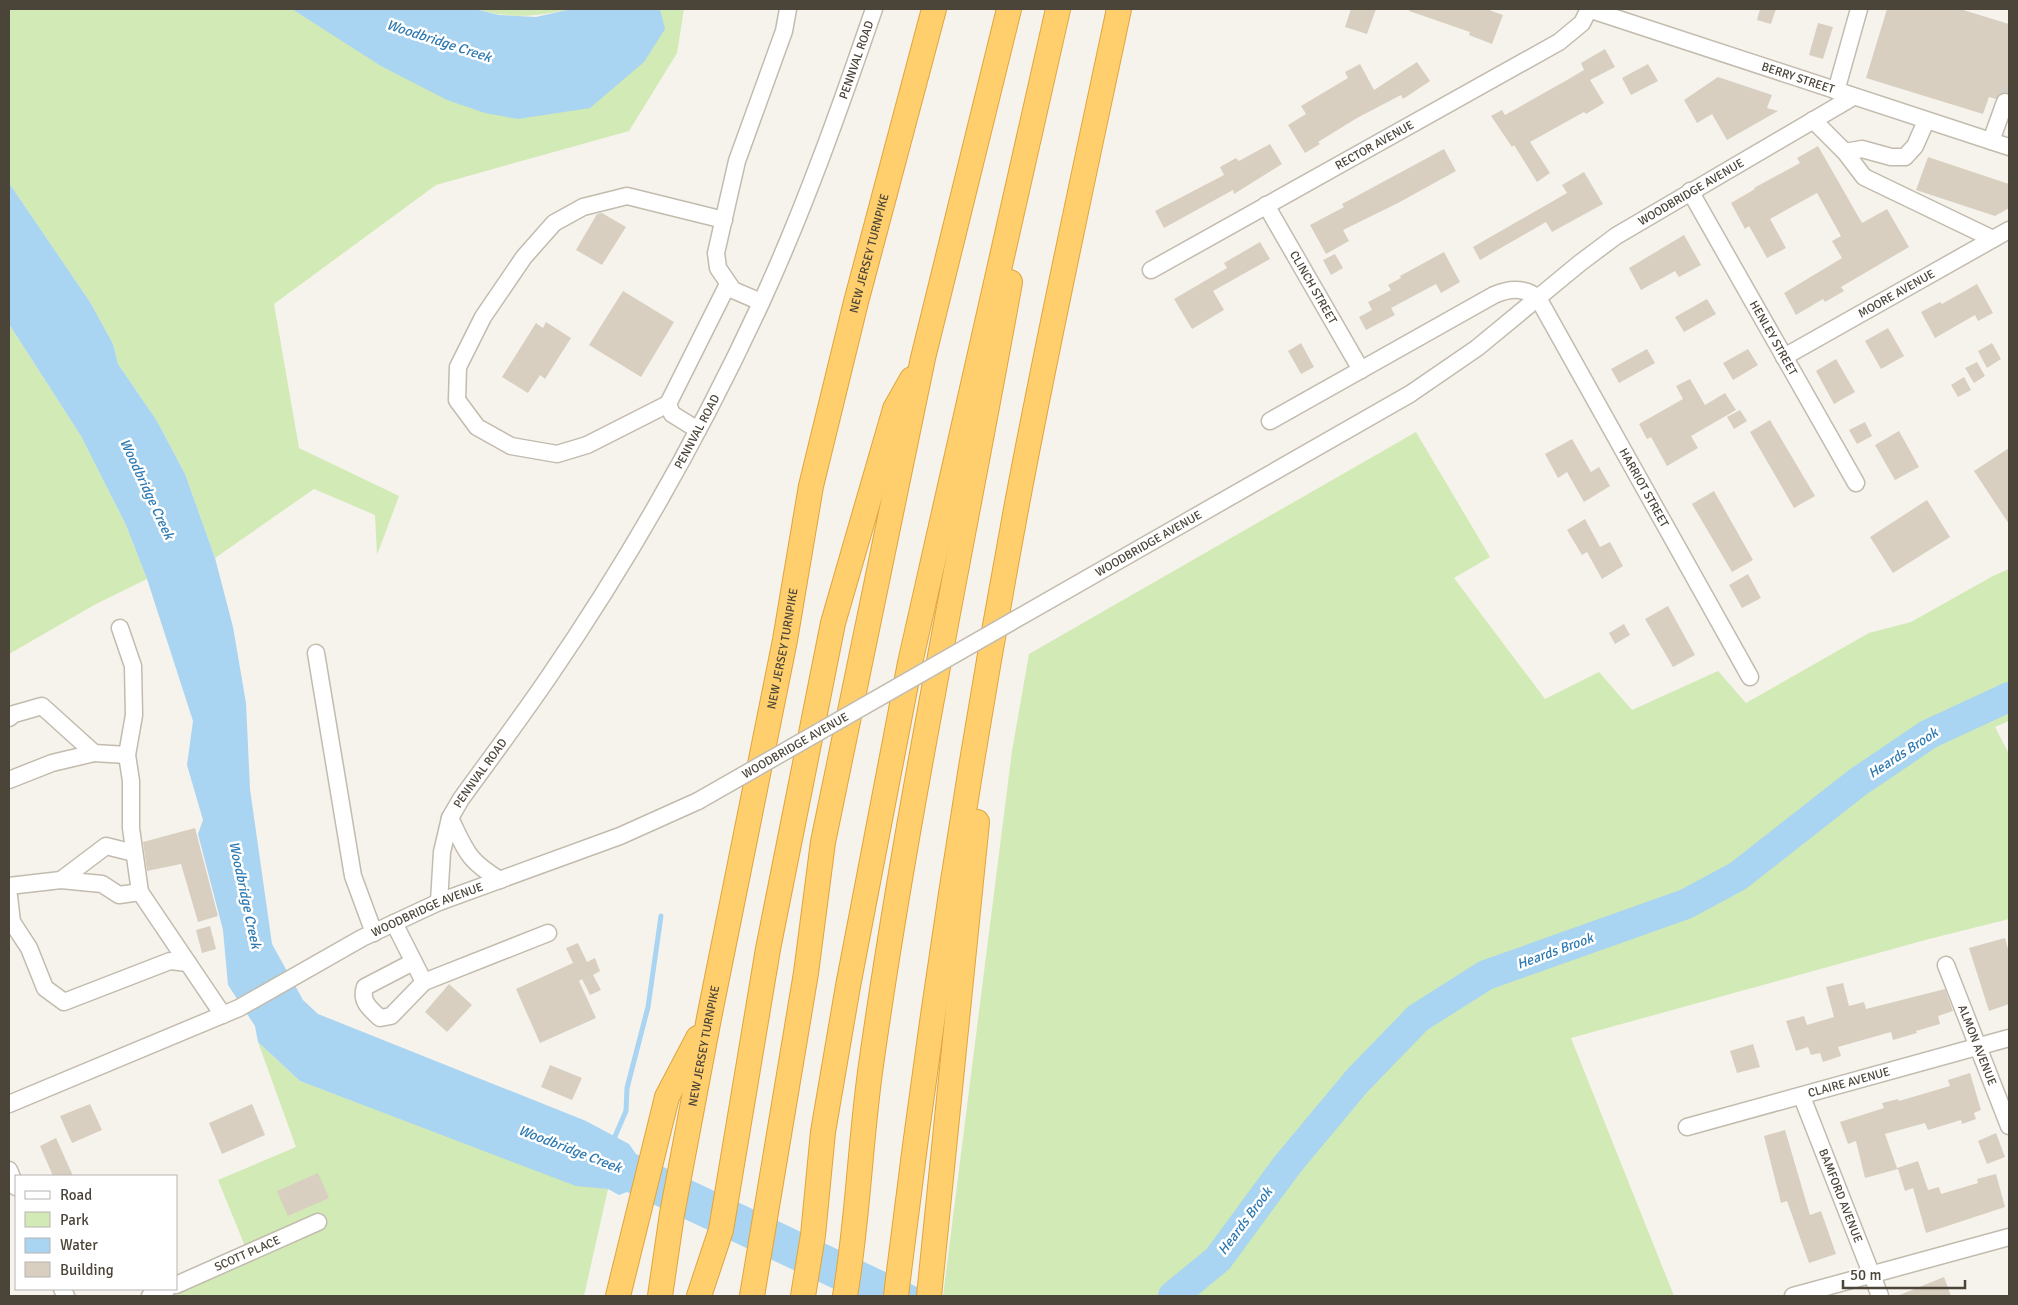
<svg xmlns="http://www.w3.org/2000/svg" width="2018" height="1305" viewBox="0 0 2018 1305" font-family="Signika,sans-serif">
<rect width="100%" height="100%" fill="#f6f3ec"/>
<!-- green -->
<g fill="#d2eab5">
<polygon points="9,9 292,9 447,100 664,29 660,9 684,9 677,53 629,131 436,185 274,304 299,448 399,496 377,555 375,515 314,489 215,558 185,474 157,421 118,364 113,344 90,302 9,183"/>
<path d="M475 9H571C533 17 513 19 475 9Z"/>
<polygon points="9,324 81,436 126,525 147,579 96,604 9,654"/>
<polygon points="1416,432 1490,557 1454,578 1545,699 1599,672 1632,710 1718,671 1746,703 1869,633 1911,622 1993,576 2009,569 2009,721 1995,727 2009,754 2009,919 1929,939 1571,1038 1674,1296 943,1296 1012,751 1029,654"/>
<polygon points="258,1042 300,1081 576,1185 608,1189 584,1296 179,1296 177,1290 249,1256 218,1180 296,1147"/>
</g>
<!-- water -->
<g fill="#a9d4f2">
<polygon points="292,9 475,9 499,15 536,17 571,9 660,9 665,29 644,62 590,108 518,119 485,113 447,100 381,66"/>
<polygon points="9,183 90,302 113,344 118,364 157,421 185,474 215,558 233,627 246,703 250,789 272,944 303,1000 318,1014 586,1121 629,1144 636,1154 934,1295 935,1293 943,1296 849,1296 627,1192 619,1195 608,1189 576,1186 300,1081 258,1042 255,1026 228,985 223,930 198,834 203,820 187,765 193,721 147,579 126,525 81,436 9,324"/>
</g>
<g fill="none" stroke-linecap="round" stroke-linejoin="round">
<!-- stream -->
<polyline stroke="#a9d4f2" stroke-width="5" points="613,1141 626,1111 627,1088 648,1007 661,916"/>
<!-- river -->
<polyline stroke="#a9d4f2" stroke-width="30" points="1173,1296 1218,1259 1287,1165 1357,1081 1418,1018 1486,975 1686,904 1738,876 1858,782 1929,734 2009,697"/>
</g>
<!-- building -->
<g fill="#d8cfc1">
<polygon points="1351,9 1376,9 1367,34 1345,27"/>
<polygon points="1410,9 1486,9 1503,15 1492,44 1469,35 1470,32 1409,11"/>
<polygon points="1760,9 1776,9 1771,24 1757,20"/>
<polygon points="1887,9 1960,9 2009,24 2009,93 2003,92 1996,99 1989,97 1983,114 1866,78"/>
<polygon points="1818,23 1833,27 1823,59 1809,55"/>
<polygon points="1605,49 1615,67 1590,80 1604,103 1586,114 1584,112 1530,142 1550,173 1537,182 1514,145 1512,147 1491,116 1502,110 1505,115 1567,80 1584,70 1581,63"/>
<polygon points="1417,62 1430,81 1403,99 1401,95 1357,118 1318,142 1320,144 1305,153 1288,125 1306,114 1301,106 1348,78 1345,72 1360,64 1374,90"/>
<polygon points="1648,64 1658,81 1631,95 1622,78"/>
<polygon points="1718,77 1772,95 1767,108 1778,111 1727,140 1712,114 1697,123 1684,100"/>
<polygon points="1270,144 1282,164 1234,194 1233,190 1164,228 1155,211 1224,175 1220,167 1236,158 1239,161"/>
<polygon points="1818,146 1862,223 1887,209 1909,247 1841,287 1844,291 1825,302 1823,299 1796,315 1784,293 1842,258 1832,241 1841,236 1817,193 1770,219 1786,248 1767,258 1749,226 1745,229 1731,203 1755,189 1754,188 1800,163 1797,158"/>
<polygon points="1444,149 1456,171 1398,203 1343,230 1349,241 1326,254 1310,225 1344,207 1342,204"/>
<polygon points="1928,157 2009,184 2009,208 1995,216 1916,190"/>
<polygon points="1584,172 1603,204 1552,232 1546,222 1480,260 1473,247 1567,193 1562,185"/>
<polygon points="602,213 626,227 602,265 576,250 597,214"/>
<polygon points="1684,235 1701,265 1679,277 1675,271 1641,290 1629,268"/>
<polygon points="1260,242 1270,259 1213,291 1224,310 1192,329 1174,299 1227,268 1224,263"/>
<polygon points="1444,252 1460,282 1441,293 1436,284 1391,308 1395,315 1366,330 1359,317 1372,310 1368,302 1391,290 1388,285 1401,278 1400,276"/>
<polygon points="1335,254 1343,268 1331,275 1323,260"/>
<polygon points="1977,284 1993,313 1978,321 1975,315 1935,338 1921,312 1940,302 1942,304"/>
<polygon points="623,291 674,322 641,377 589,345"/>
<polygon points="1707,299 1716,314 1684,332 1675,317"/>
<polygon points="546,322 571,338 545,379 540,375 528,393 502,377 536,323 543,328"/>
<polygon points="1888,328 1904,356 1881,369 1865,341"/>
<polygon points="1301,343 1314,367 1301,374 1288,351"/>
<polygon points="1992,343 2001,359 1987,368 1978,351"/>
<polygon points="1647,349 1655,363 1619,383 1611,369"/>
<polygon points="1748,349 1758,365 1733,380 1723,363"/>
<polygon points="1836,359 1855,392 1834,404 1816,371"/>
<polygon points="1977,362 1985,376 1974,383 1965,368"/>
<polygon points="1964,377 1971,390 1958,397 1951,385"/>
<polygon points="1690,379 1705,405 1725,393 1736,410 1691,436 1698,448 1667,466 1651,437 1647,439 1639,424 1683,399 1676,386"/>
<polygon points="1740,410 1747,421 1734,429 1727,417"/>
<polygon points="1770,420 1815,496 1794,508 1750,432"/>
<polygon points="1865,422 1872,436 1857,444 1849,430"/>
<polygon points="1899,431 1919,467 1895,480 1875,445"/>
<polygon points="1572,439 1591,472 1599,467 1610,486 1584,502 1567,472 1558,478 1545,454"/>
<polygon points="2009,448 2009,524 1974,471"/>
<polygon points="1714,491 1753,560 1732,572 1692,504"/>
<polygon points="1927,500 1950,537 1893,573 1870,537"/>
<polygon points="1585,519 1600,547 1610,542 1623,566 1602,579 1587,552 1582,555 1567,530"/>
<polygon points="1748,574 1761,598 1742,608 1729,585"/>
<polygon points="1668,606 1695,655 1673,667 1645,619"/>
<polygon points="1624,624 1630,635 1615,644 1609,633"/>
<polygon points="195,828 218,916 198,922 181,864 147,871 143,842"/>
<polygon points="210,926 216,949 202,953 196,930"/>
<polygon points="2005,938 2009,953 2009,1004 1989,1011 1969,948"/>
<polygon points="578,943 587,962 595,958 600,971 593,975 601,990 590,995 582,979 579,981 596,1018 540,1043 516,989 573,963 566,948"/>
<polygon points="1843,983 1849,1006 1864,1002 1866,1009 1945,989 1953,1011 1938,1016 1940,1024 1916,1031 1917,1033 1893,1040 1891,1032 1838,1047 1841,1056 1823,1062 1820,1053 1811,1055 1808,1047 1796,1051 1786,1021 1804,1016 1807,1025 1834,1017 1826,987"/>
<polygon points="449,984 472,1005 447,1032 425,1012"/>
<polygon points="1753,1044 1760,1067 1737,1073 1730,1051"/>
<polygon points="550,1065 582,1078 572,1100 541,1087"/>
<polygon points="1970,1073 1981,1110 1974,1113 1976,1119 1962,1124 1961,1120 1928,1130 1925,1123 1885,1134 1897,1168 1918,1161 1928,1190 1939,1187 1941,1194 1978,1183 1977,1179 1996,1174 2005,1207 1926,1233 1913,1188 1905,1191 1898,1169 1865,1178 1856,1141 1848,1144 1840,1122 1884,1108 1882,1103 1898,1099 1899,1101 1950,1086 1948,1080"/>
<polygon points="90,1104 102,1130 72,1143 60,1116"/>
<polygon points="252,1104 265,1135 222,1154 209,1123"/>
<polygon points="1785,1130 1810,1215 1821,1211 1836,1254 1809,1263 1787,1201 1781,1203 1764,1136"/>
<polygon points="1996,1133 2005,1157 1987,1164 1978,1141"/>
<polygon points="56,1138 73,1176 53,1176 40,1146"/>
<polygon points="318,1173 329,1198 288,1216 277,1191"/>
<polygon points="1944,1277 1951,1296 1897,1296"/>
</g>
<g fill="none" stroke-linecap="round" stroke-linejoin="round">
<!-- minor-tunnel -->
<polyline stroke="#d4d0c8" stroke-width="16" stroke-dasharray="16 8" stroke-linecap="butt" points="2005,102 2009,87"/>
<!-- minor casing -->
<g stroke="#c2bbae" stroke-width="19">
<g id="minor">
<path id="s1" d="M1588 9 2009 147"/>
<polyline points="1836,91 1859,9"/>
<polyline points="1813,120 1845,152 1864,177 1993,239"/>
<polyline points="1991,141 2005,102"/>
<polyline points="1845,152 1862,149 1891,157 1905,157 1915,146 1926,121"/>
<path id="s2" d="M1690 191 1856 483"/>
<path id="s3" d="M1266 205 1361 370"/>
<path id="s4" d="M1151 270 1559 42 1582 23 1589 9"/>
<polyline points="761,302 733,290 718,268 716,253 737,161 784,31 788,9"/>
<path id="s5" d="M1784 357 2009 230"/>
<polyline points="668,404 587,445 557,454 511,446 477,427 457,400 458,367 483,317 524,257 554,223 583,207 627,196 724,220"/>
<path id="s6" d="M1270 421 1494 295C1510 288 1524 287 1538 298L1750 677"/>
<polyline points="698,430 672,414 668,404 728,284"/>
<path id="s7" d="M1046 602 1410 394 1477 348 1580 263 1616 236 1853 97"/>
<polyline points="120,628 133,666 134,715 127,755 131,781 131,828 140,892 223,1015"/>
<polyline points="316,653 353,876 374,933"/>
<polyline points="9,718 14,714 42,706 94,753 127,755"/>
<polyline points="9,780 52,763 94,753"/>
<path id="s8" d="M450 818 461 799C490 759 520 719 548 678 629 560 701 433 761 303 805 207 840 108 874 9"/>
<polyline points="61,880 106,846 134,853"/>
<polyline points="9,886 61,880 102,884 119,895 140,892"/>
<polyline points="9,896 12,922 29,948 45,988 64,1002 170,961 188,963"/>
<path d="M439 902 442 852 450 818C466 851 467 860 500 880"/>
<polyline points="394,923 424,982 548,933"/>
<path d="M413 962 365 987C360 1001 370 1009 380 1018L391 1016 424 982"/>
<path id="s9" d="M1946 965 2009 1126"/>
<path id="s10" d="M1802 1097 1880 1296"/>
<path id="s11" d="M9 1104 239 1008 362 938 439 902 620 836 698 801"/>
<path id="s12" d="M1687 1127 2009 1038"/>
<polyline points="9,1170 16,1187"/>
<path id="s13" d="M176 1285 318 1222"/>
<polyline points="62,1289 66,1296"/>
<polyline points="150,1296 167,1289"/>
<polyline points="1793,1296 2009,1237"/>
</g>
</g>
<!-- highway casing -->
<g stroke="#e0a43c" stroke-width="26">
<g id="highway">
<polyline points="618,1296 667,1097 698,1038"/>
<path id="s14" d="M660 1296 672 1214 709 1018 785 640 811 486 856 302 934 9"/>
<polyline points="699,1296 721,1230 768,949 833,623 895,409 912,379"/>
<polyline points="752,1296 806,973 823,842 923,358 1009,9"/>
<polyline points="803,1296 813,1235 823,1132 848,986 910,663 1058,9"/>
<path d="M845 1296C858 1220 860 1142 871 1065 908 803 963 543 1010 282"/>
<path d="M896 1296C928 1031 968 767 1017 504 1048 338 1084 174 1119 9"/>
<polyline points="929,1296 977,822"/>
</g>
</g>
<!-- minor -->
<use href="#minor" stroke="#fff" stroke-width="16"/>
<!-- highway -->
<use href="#highway" stroke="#ffcf6e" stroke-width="24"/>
<!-- minor-bridge casing -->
<g stroke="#c2bbae" stroke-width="19" stroke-linecap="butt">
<g id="minor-bridge">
<path id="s15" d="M698 801 1046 602"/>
</g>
</g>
<!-- minor-bridge -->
<use href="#minor-bridge" stroke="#fff" stroke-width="16"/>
</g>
<g text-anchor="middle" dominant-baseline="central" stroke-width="5" stroke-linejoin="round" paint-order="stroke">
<!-- street labels -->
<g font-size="12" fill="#4b4439" stroke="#fff">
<text stroke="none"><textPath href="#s8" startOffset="864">PENNVAL ROAD</textPath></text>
<text stroke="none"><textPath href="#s1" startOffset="221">BERRY STREET</textPath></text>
<text stroke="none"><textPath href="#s4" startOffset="256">RECTOR AVENUE</textPath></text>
<text stroke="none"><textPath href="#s7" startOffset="766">WOODBRIDGE AVENUE</textPath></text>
<text stroke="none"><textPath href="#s14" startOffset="1064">NEW JERSEY TURNPIKE</textPath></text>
<text stroke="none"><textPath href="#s3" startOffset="95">CLINCH STREET</textPath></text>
<text stroke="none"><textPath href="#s5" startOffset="129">MOORE AVENUE</textPath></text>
<text stroke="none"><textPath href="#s2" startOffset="169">HENLEY STREET</textPath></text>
<text stroke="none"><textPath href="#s8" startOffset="459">PENNVAL ROAD</textPath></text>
<text stroke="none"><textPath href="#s6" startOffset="521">HARRIOT STREET</textPath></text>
<text stroke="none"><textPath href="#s7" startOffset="118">WOODBRIDGE AVENUE</textPath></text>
<text stroke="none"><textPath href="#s14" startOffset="659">NEW JERSEY TURNPIKE</textPath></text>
<text stroke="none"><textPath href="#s15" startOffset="112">WOODBRIDGE AVENUE</textPath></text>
<text stroke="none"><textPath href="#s8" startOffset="54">PENNVAL ROAD</textPath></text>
<text stroke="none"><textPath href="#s11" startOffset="462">WOODBRIDGE AVENUE</textPath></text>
<text stroke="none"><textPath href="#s9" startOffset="86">ALMON AVENUE</textPath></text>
<text stroke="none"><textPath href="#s14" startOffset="254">NEW JERSEY TURNPIKE</textPath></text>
<text stroke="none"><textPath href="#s12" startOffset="168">CLAIRE AVENUE</textPath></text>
<text stroke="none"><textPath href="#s10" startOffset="106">BAMFORD AVENUE</textPath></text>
<text stroke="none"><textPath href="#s13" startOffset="78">SCOTT PLACE</textPath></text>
</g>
<!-- water labels -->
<g font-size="14" font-style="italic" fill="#2e7ab2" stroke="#fff">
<text transform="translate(439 41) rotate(18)">Woodbridge Creek</text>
<text transform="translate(147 489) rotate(65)">Woodbridge Creek</text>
<text transform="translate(1903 753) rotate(-33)">Heards Brook</text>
<text transform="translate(245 895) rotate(78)">Woodbridge Creek</text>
<text transform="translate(1555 951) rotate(-20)">Heards Brook</text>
<text transform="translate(570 1149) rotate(21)">Woodbridge Creek</text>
<text transform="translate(1245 1221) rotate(-53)">Heards Brook</text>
</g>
</g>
<!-- border -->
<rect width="2018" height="1305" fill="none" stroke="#4b4439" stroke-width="20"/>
<!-- legend -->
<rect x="15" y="1175" width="162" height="115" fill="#ffffff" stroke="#b7b4b0"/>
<rect x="25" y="1191" width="25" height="8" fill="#ffffff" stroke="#b7b4b0"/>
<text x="60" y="1200" font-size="15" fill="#4b4439">Road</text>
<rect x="25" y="1212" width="25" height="15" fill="#d2eab5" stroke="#b7b4b0"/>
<text x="60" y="1225" font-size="15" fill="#4b4439">Park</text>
<rect x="25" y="1238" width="25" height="15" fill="#a9d4f2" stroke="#b7b4b0"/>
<text x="60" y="1250" font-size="15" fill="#4b4439">Water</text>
<rect x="25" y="1262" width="25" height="15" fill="#d8cfc1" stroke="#b7b4b0"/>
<text x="60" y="1275" font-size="15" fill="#4b4439">Building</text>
<!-- scale -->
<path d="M1843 1280v8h122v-8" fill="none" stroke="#4b4439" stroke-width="2.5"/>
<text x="1850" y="1280" font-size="15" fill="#4b4439" stroke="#ffffff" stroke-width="4" paint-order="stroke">50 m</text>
</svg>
